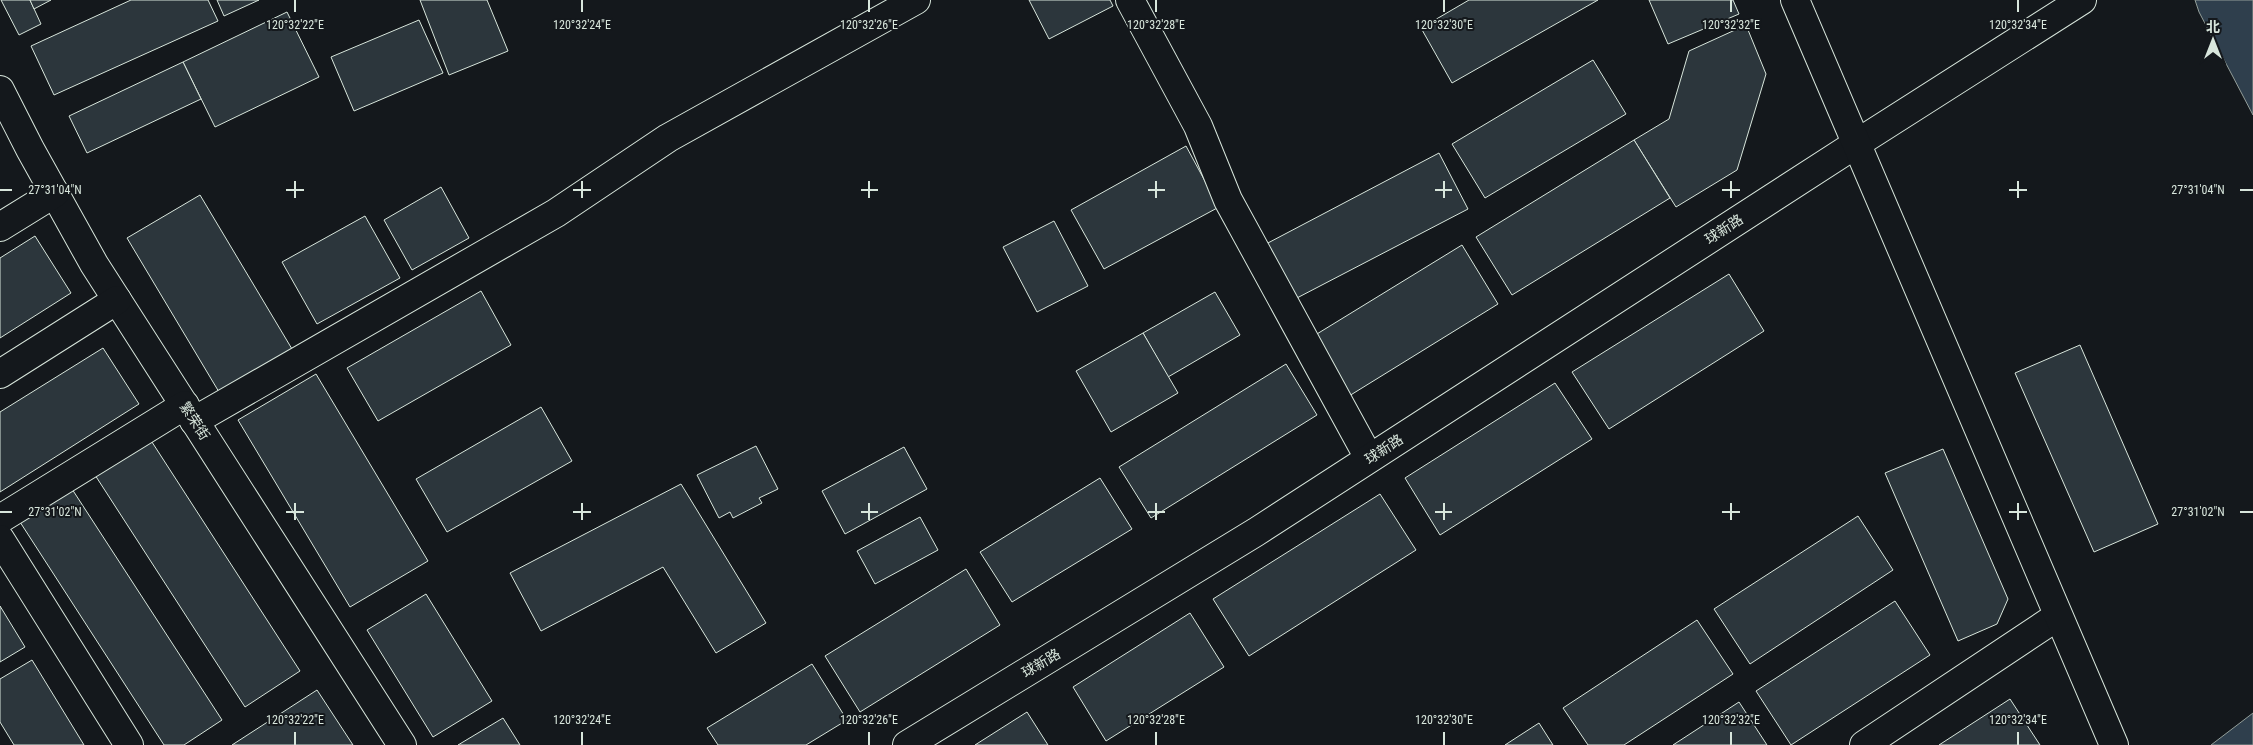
<svg xmlns="http://www.w3.org/2000/svg" width="2253" height="745" viewBox="0 0 2253 745" font-family="'Roboto Condensed','Noto Sans SC',sans-serif">
<rect width="100%" height="100%" fill="#14181c"/>
<!-- water -->
<g fill="#2f3f4d" stroke="#939e99">
<polygon points="2195,0 2253,0 2253,115 2199,12"/>
<polygon points="2253,713 2253,745 2211,745"/>
</g>
<!-- building -->
<g fill="#2c363c" stroke="#d8e6dc">
<polygon points="1,0 30,0 41,24 19,35"/>
<polygon points="30,0 51,0 34,9"/>
<polygon points="131,0 208,0 218,21 54,95 31,46"/>
<polygon points="217,0 259,0 224,16"/>
<polygon points="420,0 487,0 508,51 449,75"/>
<polygon points="1029,0 1110,0 1113,6 1049,39"/>
<polygon points="1469,0 1598,0 1452,83 1421,28"/>
<polygon points="1649,0 1733,0 1739,14 1668,44"/>
<polygon points="287,12 319,77 215,127 183,62"/>
<polygon points="419,20 443,73 354,111 331,57"/>
<polygon points="1746,25 1766,74 1737,170 1676,207 1634,140 1669,119 1689,51"/>
<polygon points="1593,60 1626,114 1485,198 1452,144"/>
<polygon points="183,62 201,99 87,153 69,116"/>
<polygon points="1634,140 1670,198 1512,295 1476,237"/>
<polygon points="1186,146 1219,207 1104,269 1071,210"/>
<polygon points="1439,153 1468,209 1295,299 1266,244"/>
<polygon points="441,187 469,238 412,270 384,220"/>
<polygon points="200,195 292,349 219,392 127,238"/>
<polygon points="365,216 400,278 317,324 282,262"/>
<polygon points="1054,221 1088,286 1037,312 1003,247"/>
<polygon points="35,236 71,293 0,338 0,258"/>
<polygon points="1462,245 1498,304 1349,396 1312,337"/>
<polygon points="1729,274 1764,331 1609,429 1572,372"/>
<polygon points="481,291 511,345 378,421 347,368"/>
<polygon points="1215,292 1240,335 1168,377 1143,333"/>
<polygon points="1143,333 1178,393 1111,432 1076,371"/>
<polygon points="2080,345 2158,524 2094,552 2015,373"/>
<polygon points="103,348 139,404 0,492 0,412"/>
<polygon points="1286,364 1317,415 1151,518 1119,467"/>
<polygon points="316,374 428,561 350,607 238,420"/>
<polygon points="1555,383 1592,439 1440,535 1405,478"/>
<polygon points="541,407 572,461 447,532 416,479"/>
<polygon points="150,439 300,671 245,707 95,475"/>
<polygon points="756,446 778,489 759,498 762,503 733,518 730,512 719,518 697,475"/>
<polygon points="904,447 927,489 845,534 822,491"/>
<polygon points="1943,449 2008,599 1997,624 1958,641 1885,473"/>
<polygon points="1100,478 1132,529 1012,602 980,552"/>
<polygon points="681,484 766,623 716,653 663,567 541,631 510,573"/>
<polygon points="72,489 222,720 184,745 164,745 20,522"/>
<polygon points="1380,494 1416,550 1249,656 1213,599"/>
<polygon points="1858,516 1893,570 1750,664 1714,609"/>
<polygon points="920,517 938,550 875,584 857,551"/>
<polygon points="966,569 1000,625 860,712 825,656"/>
<polygon points="426,594 492,701 433,737 367,630"/>
<polygon points="1895,601 1930,655 1791,745 1756,691"/>
<polygon points="0,606 25,647 0,662"/>
<polygon points="1190,613 1224,667 1106,741 1073,687"/>
<polygon points="1697,620 1733,674 1624,745 1588,745 1563,708"/>
<polygon points="32,660 84,745 14,745 0,722 0,679"/>
<polygon points="812,664 847,720 806,745 718,745 707,728"/>
<polygon points="317,690 353,745 232,745"/>
<polygon points="2010,699 2040,745 1939,745"/>
<polygon points="1739,702 1767,745 1673,745"/>
<polygon points="1027,712 1048,745 975,745"/>
<polygon points="503,718 520,745 458,745"/>
<polygon points="1539,723 1553,745 1505,745"/>
</g>
<g fill="none" stroke-linecap="round" stroke-linejoin="round">
<!-- minor casing -->
<g stroke="#d8e6dc" stroke-width="30">
<g id="minor">
<polyline points="1130,0 1198,126 1228,200 1369,458"/>
<polyline points="0,90 30,149 94,264 402,745"/>
<polyline points="0,227 55,193"/>
<polyline points="0,374 117,300"/>
<polyline points="194,421 556,213 668,138 916,0"/>
<polyline points="0,519 185,405"/>
<polyline points="0,539 129,745"/>
<polyline points="907,745 1256,532 1856,144 2082,0"/>
<polyline points="1864,745 2058,616"/>
</g>
</g>
<!-- major casing -->
<g stroke="#d8e6dc" stroke-width="30">
<polyline id="major" points="1795,0 2114,745"/>
</g>
<!-- minor -->
<use href="#minor" stroke="#14181c" stroke-width="28"/>
<!-- major -->
<use href="#major" stroke="#14181c" stroke-width="28"/>
</g>
<!-- ticks -->
<path fill="none" stroke="#d8e6dc" stroke-width="2" d="M295 0V12M582 0V12M869 0V12M1156 0V12M1444 0V12M1731 0V12M2018 0V12M295 181V198M582 181V198M869 181V198M1156 181V198M1444 181V198M1731 181V198M2018 181V198M0 190H12M286 190H304M573 190H591M861 190H878M1148 190H1165M1435 190H1452M1722 190H1740M2009 190H2027M2240 190H2253M295 503V520M582 503V520M869 503V520M1156 503V520M1444 503V520M1731 503V520M2018 503V520M0 512H12M286 512H304M573 512H591M861 512H878M1148 512H1165M1435 512H1452M1722 512H1740M2009 512H2027M2240 512H2253M295 732V745M582 732V745M869 732V745M1156 732V745M1444 732V745M1731 732V745M2018 732V745"/>
<g text-anchor="middle" dominant-baseline="central" stroke-width="4" stroke-linejoin="round" paint-order="stroke">
<!-- street labels -->
<g font-size="14" fill="#d8e6dc" stroke="#14181c">
<text transform="translate(1724 229) rotate(-33)">球新路</text>
<text transform="translate(195 421) rotate(57)">繁荣街</text>
<text transform="translate(1384 449) rotate(-33)">球新路</text>
<text transform="translate(1041 663) rotate(-31)">球新路</text>
</g>
</g>
<g font-size="12" text-anchor="middle" fill="#d8e6dc" stroke="#14181c" stroke-width="4" stroke-linejoin="round" paint-order="stroke">
<text x="295" y="29">120°32'22"E</text>
<text x="582" y="29">120°32'24"E</text>
<text x="869" y="29">120°32'26"E</text>
<text x="1156" y="29">120°32'28"E</text>
<text x="1444" y="29">120°32'30"E</text>
<text x="1731" y="29">120°32'32"E</text>
<text x="2018" y="29">120°32'34"E</text>
<text x="55" y="194">27°31'04"N</text>
<text x="2198" y="194">27°31'04"N</text>
<text x="55" y="516">27°31'02"N</text>
<text x="2198" y="516">27°31'02"N</text>
<text x="295" y="724">120°32'22"E</text>
<text x="582" y="724">120°32'24"E</text>
<text x="869" y="724">120°32'26"E</text>
<text x="1156" y="724">120°32'28"E</text>
<text x="1444" y="724">120°32'30"E</text>
<text x="1731" y="724">120°32'32"E</text>
<text x="2018" y="724">120°32'34"E</text>
</g>
<!-- north arrow -->
<g transform="translate(2213 40)" stroke="#14181c" stroke-width="4" paint-order="stroke">
<path d="M0-4L9 19L0 12L-9 19Z" fill="#d8e6dc"/>
<text y="-8" font-size="14" font-weight="bold" text-anchor="middle" fill="#d8e6dc">北</text>
</g>
</svg>
